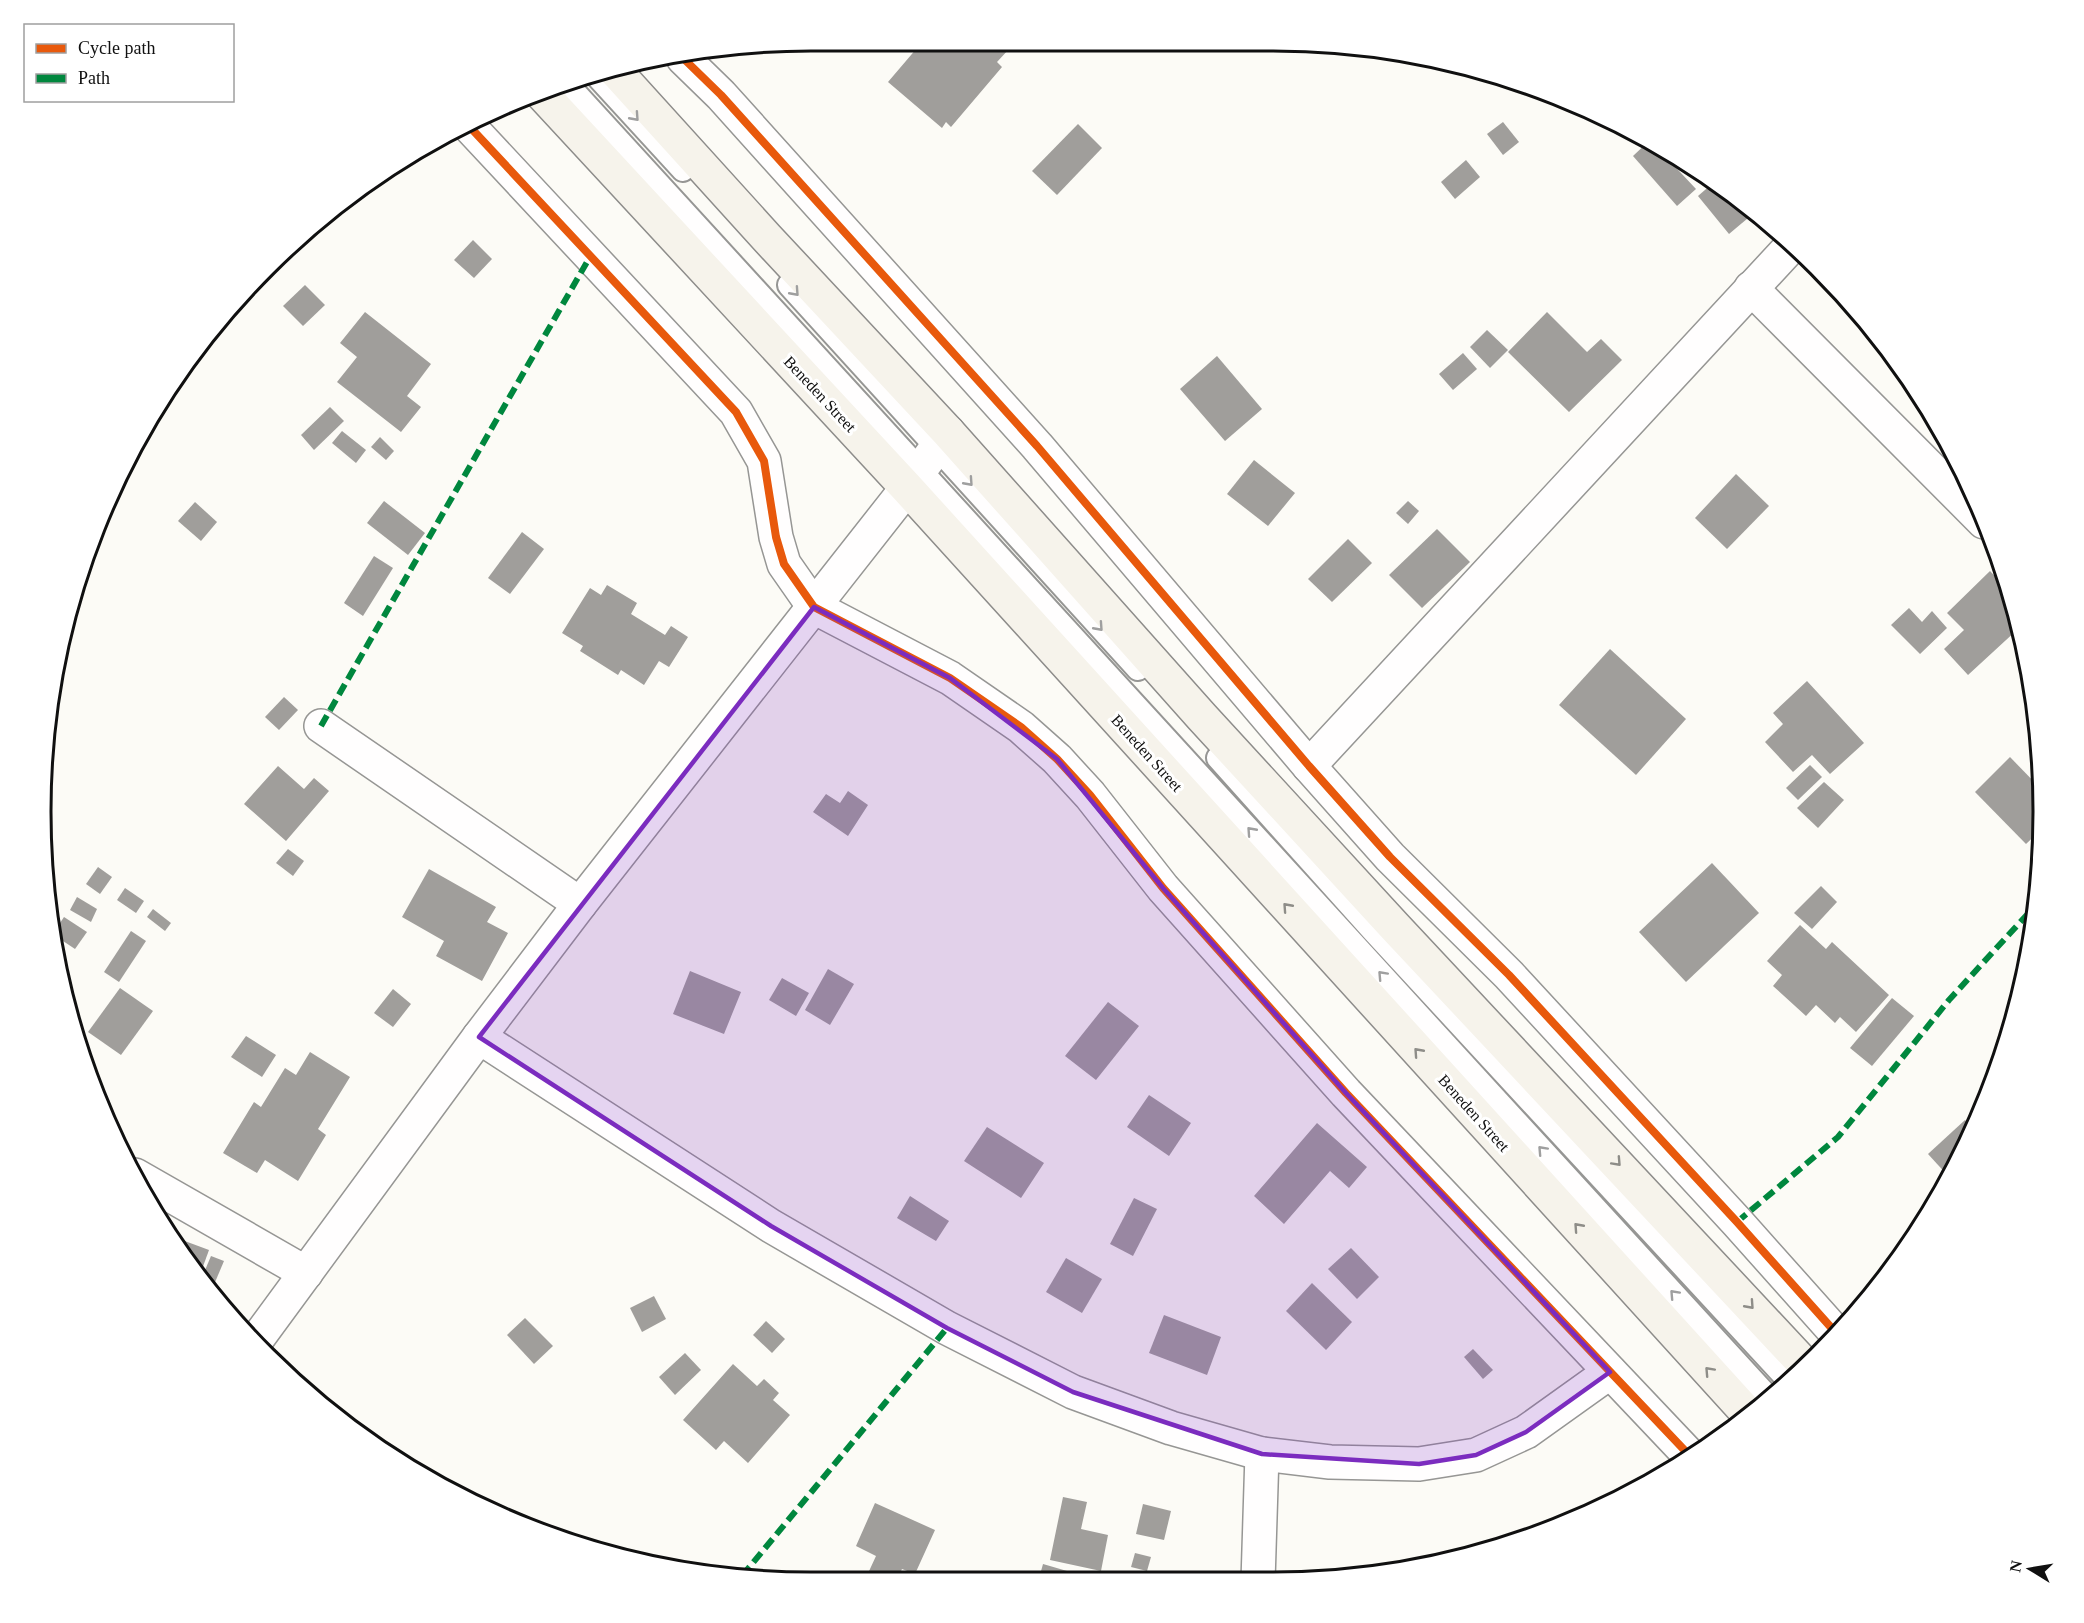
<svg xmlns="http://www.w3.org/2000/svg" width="2084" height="1623" viewBox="0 0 2084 1623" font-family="Georgia,serif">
<rect width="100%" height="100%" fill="#fcfbf6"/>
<!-- building -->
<g fill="#a09e9b">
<polygon points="923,41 1001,41 1009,49 997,62 1002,67 951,127 946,122 942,128 888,82"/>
<polygon points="1503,122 1519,142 1503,155 1487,134"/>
<polygon points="1078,124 1102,148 1057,195 1032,171"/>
<polygon points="1650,140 1696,189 1677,206 1633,156"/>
<polygon points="1466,160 1480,177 1455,199 1441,182"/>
<polygon points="1713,183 1754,213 1729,234 1698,196"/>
<polygon points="473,240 492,259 474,278 454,260"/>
<polygon points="305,285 325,305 303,326 283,306"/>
<polygon points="365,312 431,364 407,396 421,407 401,432 337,382 357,357 340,343"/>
<polygon points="1547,312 1587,352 1601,339 1622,360 1569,412 1508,352"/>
<polygon points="1487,330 1508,350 1490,368 1470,347"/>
<polygon points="1463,353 1477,369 1453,390 1439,374"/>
<polygon points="1217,356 1262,409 1225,441 1180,389"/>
<polygon points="330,407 344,421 314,450 301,435"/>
<polygon points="342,431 366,450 356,463 332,443"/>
<polygon points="380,437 394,451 386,460 371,447"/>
<polygon points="1254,460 1295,493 1268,526 1227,494"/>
<polygon points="1736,474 1769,506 1727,549 1695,518"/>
<polygon points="384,501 425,533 408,555 367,523"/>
<polygon points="1408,501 1419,511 1408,524 1396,513"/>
<polygon points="195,502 217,522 201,541 178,521"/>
<polygon points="1437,529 1470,562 1422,608 1389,575"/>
<polygon points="522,532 544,549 510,594 488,578"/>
<polygon points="1348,539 1372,563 1332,602 1308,579"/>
<polygon points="374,556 393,568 363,616 344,603"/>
<polygon points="1990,571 2009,591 2018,629 1968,675 1944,649 1964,630 1947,613"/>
<polygon points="607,585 637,603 631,614 665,635 671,626 688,637 669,667 659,661 644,685 621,670 618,675 580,651 583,646 562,633 590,588 601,595"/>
<polygon points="1909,608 1922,622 1932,611 1947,628 1920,654 1891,625"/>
<polygon points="1610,649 1686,719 1636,775 1559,705"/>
<polygon points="1807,681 1864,743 1830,774 1812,755 1793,772 1765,742 1783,724 1773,713"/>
<polygon points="284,697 298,710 279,730 265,717"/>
<polygon points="2010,757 2039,787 2041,830 2026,844 1975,792"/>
<polygon points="1810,765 1822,777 1798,800 1786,788"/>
<polygon points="278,766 304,789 314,778 329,791 286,841 244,804"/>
<polygon points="1824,782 1844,800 1818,828 1797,808"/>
<polygon points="848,791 868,805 848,836 813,812 826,794 840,803"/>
<polygon points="288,849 304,861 293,876 276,863"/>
<polygon points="1712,863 1759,913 1686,982 1639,932"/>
<polygon points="98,867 112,877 100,894 86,884"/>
<polygon points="429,869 496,907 487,922 508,933 482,981 436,956 444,941 402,917"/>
<polygon points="1821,886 1837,902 1812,929 1794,913"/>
<polygon points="125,888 144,901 136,913 117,900"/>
<polygon points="77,897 97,909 91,922 70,910"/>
<polygon points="153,909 171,923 165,931 147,917"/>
<polygon points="64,917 87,932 75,949 57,937 56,929"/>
<polygon points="1800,925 1826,949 1832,942 1889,995 1856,1032 1840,1017 1835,1023 1816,1005 1806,1016 1773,986 1782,975 1767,961"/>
<polygon points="131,931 146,941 119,982 104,972"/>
<polygon points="828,969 854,984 830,1025 805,1010"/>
<polygon points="690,971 741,992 724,1034 673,1014"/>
<polygon points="782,978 809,993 796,1016 769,1000"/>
<polygon points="120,988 153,1011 121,1055 88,1032"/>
<polygon points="393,989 411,1004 393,1027 374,1013"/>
<polygon points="1892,998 1914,1016 1872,1066 1850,1048"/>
<polygon points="1108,1002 1139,1026 1096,1080 1065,1056"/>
<polygon points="246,1036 276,1055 262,1077 231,1057"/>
<polygon points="310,1052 350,1077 318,1129 326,1135 298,1181 265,1160 257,1173 223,1153 254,1102 261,1107 285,1068 296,1075"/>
<polygon points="1149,1095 1191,1123 1169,1156 1127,1127"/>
<polygon points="1965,1120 1973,1129 1964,1152 1949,1177 1928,1154"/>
<polygon points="1317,1123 1367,1167 1349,1188 1330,1171 1284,1224 1254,1196"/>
<polygon points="987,1127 1044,1163 1021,1198 964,1161"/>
<polygon points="910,1196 949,1221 936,1241 897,1218"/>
<polygon points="1134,1198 1157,1209 1133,1256 1110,1244"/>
<polygon points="174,1237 209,1250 201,1272"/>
<polygon points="1351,1248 1379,1277 1357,1299 1328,1269"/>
<polygon points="211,1256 224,1261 213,1287 203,1275"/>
<polygon points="1066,1258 1102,1279 1082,1313 1046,1292"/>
<polygon points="1312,1283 1352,1322 1326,1350 1286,1311"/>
<polygon points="654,1296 666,1319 642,1332 630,1308"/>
<polygon points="1164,1315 1221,1337 1207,1375 1149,1353"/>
<polygon points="525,1318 553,1346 534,1364 507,1335"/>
<polygon points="766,1321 785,1339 772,1353 753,1335"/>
<polygon points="1473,1349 1493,1370 1483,1379 1464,1357"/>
<polygon points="685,1353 701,1370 675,1395 659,1377"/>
<polygon points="733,1364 757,1386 764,1379 779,1393 773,1400 790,1415 748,1463 724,1441 716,1450 683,1420"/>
<polygon points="1063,1497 1087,1502 1081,1529 1108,1535 1101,1571 1050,1560"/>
<polygon points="875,1503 935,1530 915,1574 902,1569 896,1582 864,1582 876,1556 856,1546"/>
<polygon points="1143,1504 1171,1511 1164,1540 1136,1534"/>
<polygon points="1135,1553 1151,1557 1147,1571 1131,1567"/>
<polygon points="1043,1564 1067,1571 1064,1582 1038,1582"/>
</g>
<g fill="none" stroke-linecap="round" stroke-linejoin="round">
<!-- service casing -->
<g stroke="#969694" stroke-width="26">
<g id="service">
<polyline points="595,74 683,170"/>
<polyline points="568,85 1770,1399"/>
<polyline points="789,285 1138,669"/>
<polyline points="1218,758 1374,932 1790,1382"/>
</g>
</g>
<!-- minor casing -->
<g stroke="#969694" stroke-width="36">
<g id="minor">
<polyline points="683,58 721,95 1037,446 1309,766 1390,857 1509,975 1737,1222 1836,1333"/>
<polyline points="469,126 736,412 764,461 776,537 784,564 814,607 950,678 1021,727 1057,759 1090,795 1163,888 1346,1093 1690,1456"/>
<polyline points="1751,288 1984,522"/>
<polyline points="321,726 580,904"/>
<polyline points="1309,766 1793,244"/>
<polyline points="479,1037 771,1226 947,1328 1073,1392 1171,1428 1262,1454 1330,1462 1419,1464 1476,1455 1526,1432 1610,1372"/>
<polyline points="135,1175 306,1273"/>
<polyline points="255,1342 479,1037 580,904 907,488 948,432"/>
<polyline points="1258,1581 1262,1454"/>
</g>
</g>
<!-- secondary casing -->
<g stroke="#8d8c8a" stroke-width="36">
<g id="secondary">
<polyline points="612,67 767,238 948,432 1202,717 1395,927 1805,1365"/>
<polyline points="543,95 907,488 1748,1414"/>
</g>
</g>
<!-- service -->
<use href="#service" stroke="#fffefe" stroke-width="22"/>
<!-- minor -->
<use href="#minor" stroke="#fffefe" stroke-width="33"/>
<!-- secondary -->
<use href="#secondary" stroke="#f6f3eb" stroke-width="33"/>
<!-- quiet -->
<g stroke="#00873e" stroke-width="6" stroke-dasharray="12 6" stroke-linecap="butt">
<polyline points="321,726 591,255"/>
<polyline points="1737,1222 1838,1137 1949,1000 2035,906"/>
<polyline points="742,1576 947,1328"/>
</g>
<!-- cycleway casing -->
<g stroke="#fff" stroke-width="11">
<g id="cycleway">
<polyline points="683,58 721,95 1037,446 1309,766 1390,857 1509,975 1737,1222 1836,1333"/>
<polyline points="469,126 736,412 764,461 776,537 784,564 814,607 950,678 1021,727 1057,759 1090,795 1163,888 1346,1093 1690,1456"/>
</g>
</g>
<!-- cycleway -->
<use href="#cycleway" stroke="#e8590c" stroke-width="8"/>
</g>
<!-- one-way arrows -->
<defs><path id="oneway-chevron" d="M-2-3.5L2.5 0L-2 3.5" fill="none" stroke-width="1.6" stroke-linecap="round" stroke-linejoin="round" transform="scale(1.5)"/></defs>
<g stroke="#9f9f9f">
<use href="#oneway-chevron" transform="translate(635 117) rotate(48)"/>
<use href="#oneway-chevron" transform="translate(795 292) rotate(48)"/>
<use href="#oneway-chevron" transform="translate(969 482) rotate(48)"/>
<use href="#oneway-chevron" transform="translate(1099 627) rotate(48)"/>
<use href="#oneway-chevron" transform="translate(1251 831) rotate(-132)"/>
<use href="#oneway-chevron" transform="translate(1382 975) rotate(-133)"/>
<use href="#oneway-chevron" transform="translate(1542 1150) rotate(-133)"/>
<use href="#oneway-chevron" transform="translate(1674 1294) rotate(-133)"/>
</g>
<g stroke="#8e8d88">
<use href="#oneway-chevron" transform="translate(1287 907) rotate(-132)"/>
<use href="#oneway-chevron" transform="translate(1418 1052) rotate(-132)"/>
<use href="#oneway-chevron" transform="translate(1617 1162) rotate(47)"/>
<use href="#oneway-chevron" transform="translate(1578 1227) rotate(-132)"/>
<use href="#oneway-chevron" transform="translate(1750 1305) rotate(48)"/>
<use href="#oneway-chevron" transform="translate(1709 1371) rotate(-133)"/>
</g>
<!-- marked area -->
<path fill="#7b2cbf" fill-opacity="0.2" stroke="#7b2cbf" stroke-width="4.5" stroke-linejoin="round" d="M814 607 950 678 1057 759 1163 888 1346 1093 1610 1372 1526 1432 1476 1455 1419 1464 1262 1454 1073 1392 947 1328 771 1226 479 1037Z"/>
<g text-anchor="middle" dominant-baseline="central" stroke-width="6" stroke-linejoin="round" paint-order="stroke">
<!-- street labels -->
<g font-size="16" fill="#101010" stroke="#fff">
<text transform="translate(820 394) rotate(47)">Beneden Street</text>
<text transform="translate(1147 753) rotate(48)">Beneden Street</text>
<text transform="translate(1474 1113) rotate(48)">Beneden Street</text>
</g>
</g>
<!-- crop -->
<path d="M0 0H2084V1623H0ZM811 51H1273A760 760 0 0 1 2033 811V812A760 760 0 0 1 1273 1572H811A760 760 0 0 1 51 812V811A760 760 0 0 1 811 51Z" fill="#fff" fill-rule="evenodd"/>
<path fill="none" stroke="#101010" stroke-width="3" d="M811 51H1273A760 760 0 0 1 2033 811V812A760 760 0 0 1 1273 1572H811A760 760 0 0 1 51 812V811A760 760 0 0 1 811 51Z"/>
<!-- legend -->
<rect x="24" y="24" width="210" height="78" fill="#ffffff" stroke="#9f9f9f" stroke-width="1.5"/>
<rect x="36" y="44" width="30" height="9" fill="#e8590c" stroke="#9f9f9f" stroke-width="1.5"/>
<text x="78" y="54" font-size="18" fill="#101010">Cycle path</text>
<rect x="36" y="74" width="30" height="9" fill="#00873e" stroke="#9f9f9f" stroke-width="1.5"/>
<text x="78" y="84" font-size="18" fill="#101010">Path</text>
<!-- north arrow -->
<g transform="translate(2030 1569) rotate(281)" stroke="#ffffff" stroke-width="4.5" paint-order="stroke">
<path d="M0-4.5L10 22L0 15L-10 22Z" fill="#101010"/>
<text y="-9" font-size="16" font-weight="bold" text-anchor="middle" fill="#101010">N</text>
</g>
</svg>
